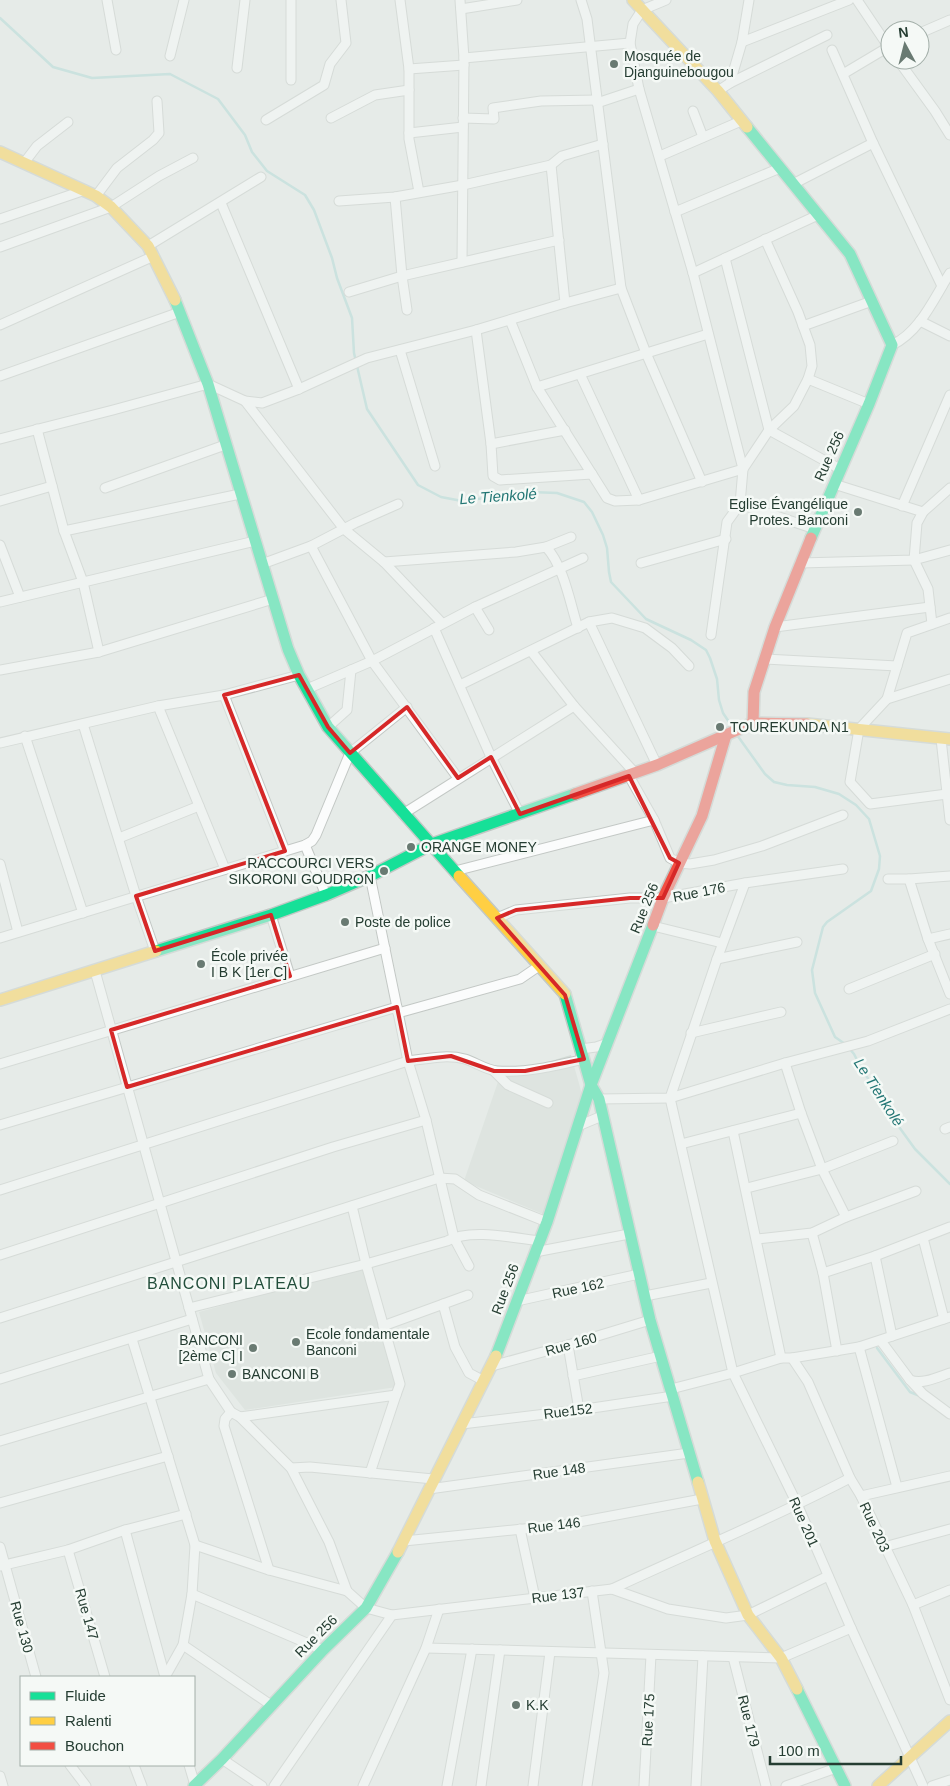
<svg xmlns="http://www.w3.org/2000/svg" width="950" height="1786" viewBox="0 0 950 1786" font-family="Helvetica,sans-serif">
<rect width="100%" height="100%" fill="#e6ebe8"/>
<!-- built -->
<g fill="#d4dcd7">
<polygon points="571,1055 583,1098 543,1214 464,1181 500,1076"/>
<polygon points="363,1267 396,1387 245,1410 216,1373 199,1312"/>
</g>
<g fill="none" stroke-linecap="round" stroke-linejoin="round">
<!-- stream -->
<g stroke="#aad7d4" stroke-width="2.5">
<polyline points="0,18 53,67 92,78 170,74 218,99 245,135 252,152 267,171 305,195 314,210 332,258 337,278 352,318 354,353 367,409 418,485 441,497 462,501 531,492 557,493 584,502 592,512 603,535 607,548 609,572 611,582 646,619 691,640 706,650 710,658 717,679 719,700 723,713 733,728"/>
<polyline points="737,735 765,774 774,782 787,785 815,787 839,794 856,805 869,819 880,856 879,869 871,891 827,922 823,927 812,970 815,993 835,1037 845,1044"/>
<polyline points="849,1048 854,1054 863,1072 881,1095 894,1120 915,1149 950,1184"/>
<polyline points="877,1348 910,1392 920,1396"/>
</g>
<!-- street casing -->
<g stroke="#c3c8c5" stroke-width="11">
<g id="street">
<polyline points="107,0 116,50"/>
<polyline points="291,0 291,80"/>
<polyline points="400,0 409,69 409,139 419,192"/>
<polyline points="460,0 464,58 462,262"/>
<polyline points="581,0 587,19 621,288 646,353 702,482"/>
<polyline points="857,0 890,49"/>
<polyline points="461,9 517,0"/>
<polyline points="920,33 950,20"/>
<polyline points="742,42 849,0"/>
<polyline points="832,50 873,143 942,286"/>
<polyline points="170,56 184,0"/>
<polyline points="464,58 630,43"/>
<polyline points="898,60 935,111 950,135"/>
<polyline points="237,68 245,0"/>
<polyline points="409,69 464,65"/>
<polyline points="843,74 890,46"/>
<polyline points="730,83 827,35"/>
<polyline points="718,91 730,83 742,42 749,0"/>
<polyline points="597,103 639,89"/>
<polyline points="693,111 703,137"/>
<polyline points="331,118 375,95 409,90"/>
<polyline points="463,118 494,119 493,108 541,101 597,100"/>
<polyline points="266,120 324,85 330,64 346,43 341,0"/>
<polyline points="409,133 463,127"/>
<polyline points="660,156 741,121"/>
<polyline points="24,163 37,146 68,122"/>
<polyline points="551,165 565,303"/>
<polyline points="793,184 873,143"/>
<polyline points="96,196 117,168 153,140 159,133 157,101"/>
<polyline points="395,197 402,276 407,310"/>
<polyline points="339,201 395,197 463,185 551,165 562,156 603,144"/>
<polyline points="221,203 299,389"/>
<polyline points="675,212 780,168"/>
<polyline points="0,219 85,190"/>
<polyline points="148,246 261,177"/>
<polyline points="0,247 111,207 159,176 193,158"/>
<polyline points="725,258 769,430 840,469"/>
<polyline points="693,273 818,215"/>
<polyline points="349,292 402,276 559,240"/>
<polyline points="510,320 537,387 607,498 615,501 639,500 743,469 693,273 639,89 630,43 633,24 642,10 666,0"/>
<polyline points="920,321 950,336"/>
<polyline points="0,325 154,256"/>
<polyline points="803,326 872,301"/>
<polyline points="476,330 491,444 493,476 500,480 592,474"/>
<path d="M892 345C920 332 934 298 950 273"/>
<polyline points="400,350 435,466"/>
<polyline points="580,374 639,500"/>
<polyline points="0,376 180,312"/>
<polyline points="808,379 869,404"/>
<polyline points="537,387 708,334"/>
<polyline points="245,401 344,529 384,562 442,623"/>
<polyline points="37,429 64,531 83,582 99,652"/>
<polyline points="0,439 113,410 208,384 245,401 262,403 299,389 367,358 476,330 565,303 621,288"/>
<polyline points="491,444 565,430"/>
<polyline points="834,484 923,512"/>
<polyline points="105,488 225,445"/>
<polyline points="0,501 52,486"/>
<polyline points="740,504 815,529"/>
<polyline points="902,506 950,395"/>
<polyline points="64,531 240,494"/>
<polyline points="0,545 20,597"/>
<polyline points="311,546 372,661 458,778"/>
<path d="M546 547C564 566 570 603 578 628"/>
<polyline points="384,562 516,552 546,547 571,537"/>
<polyline points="641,563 726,539"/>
<polyline points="800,563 914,560 950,550"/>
<polyline points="262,564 311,546 355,523 398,504"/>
<polyline points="0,602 255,541"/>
<polyline points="475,607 489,630"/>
<polyline points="589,622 657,765"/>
<polyline points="932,624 928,589 914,560 917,523 923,512 950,488"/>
<polyline points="775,627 930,607"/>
<polyline points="434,628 491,757 520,814"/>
<polyline points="711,635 727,522 740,504 743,469 769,430 794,406 808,379 812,366 810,345 798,312 765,239"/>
<polyline points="531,651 574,706 635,773"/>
<polyline points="765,659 897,666"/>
<polyline points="0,670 99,652 273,599"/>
<polyline points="460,685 589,622 612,618 645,628 672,648 689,666"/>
<polyline points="307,689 372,661 475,607 583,558"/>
<polyline points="224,695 285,851"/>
<polyline points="887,699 907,633 950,618"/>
<polyline points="158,706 225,869"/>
<polyline points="83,724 136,896 155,951"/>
<polyline points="328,727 347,710 351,670"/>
<polyline points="25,736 83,913"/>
<polyline points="941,739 950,820"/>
<polyline points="0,743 158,706 224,695 299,675"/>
<polyline points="629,776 654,820 670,858 679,863 690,864 714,860 762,846 843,815"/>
<polyline points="947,794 870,804 850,782 859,729 887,699 950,679"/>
<polyline points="403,814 574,706"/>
<polyline points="119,838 199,806"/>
<polyline points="305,845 326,895"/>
<polyline points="0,864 18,932"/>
<polyline points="455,871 654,820"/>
<polyline points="370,876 408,1061 426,1120 454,1238 469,1266"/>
<polyline points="888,879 909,879 950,876"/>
<polyline points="909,879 928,939 950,994"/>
<polyline points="745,883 717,959 670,1098 733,1373 798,1506 851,1628 923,1786"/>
<polyline points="271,915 290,976"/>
<polyline points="497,918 516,910 630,898 663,898 745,883 843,869"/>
<polyline points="653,926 722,943"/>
<polyline points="0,938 305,845 312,841 316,835 350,753 407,707"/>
<polyline points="928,939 950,934"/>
<polyline points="717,959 797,942"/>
<polyline points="95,971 209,1379 231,1412 240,1417 291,1468 329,1542 347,1591"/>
<polyline points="849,989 935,954"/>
<polyline points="398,1013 520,979 539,966"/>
<polyline points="691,1033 781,1012"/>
<polyline points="581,1049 596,1047 608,1043"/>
<polyline points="785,1063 801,1113 822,1169 846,1217"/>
<polyline points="0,1064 385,948"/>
<polyline points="494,1071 508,1085 548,1103"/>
<polyline points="599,1099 670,1098 785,1063 868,1041 950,1009"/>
<polyline points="0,1125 397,1007"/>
<polyline points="578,1126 602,1116"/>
<polyline points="945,1129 950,1127"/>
<polyline points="733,1131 781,1358"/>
<polyline points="681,1144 801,1113"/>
<polyline points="747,1188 822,1169 893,1141"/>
<path d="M0 1190 408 1061C427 1059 446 1054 465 1059 475 1062 486 1070 497 1071 526 1073 555 1066 584 1059"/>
<polyline points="352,1206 366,1264 400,1384 396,1395"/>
<polyline points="812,1233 823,1273 837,1351"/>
<polyline points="923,1238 944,1319"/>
<polyline points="757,1239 812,1233 846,1217 916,1191"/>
<polyline points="535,1252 629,1234"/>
<polyline points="0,1255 333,1147 426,1120"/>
<polyline points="875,1256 892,1336"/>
<polyline points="823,1273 875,1256 950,1227"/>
<polyline points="645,1296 711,1283"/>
<polyline points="517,1301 639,1274"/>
<polyline points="443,1304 455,1347 469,1373 484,1381"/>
<path d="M189 1308 366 1264 447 1241C470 1228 514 1238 540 1241"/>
<polyline points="0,1318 439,1178 455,1179 479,1195 547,1222"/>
<polyline points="383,1326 468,1295"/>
<polyline points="132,1339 195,1545 192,1594 183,1645 165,1677"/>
<path d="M881 1341 910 1380C922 1385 938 1377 950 1373"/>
<polyline points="568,1345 579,1410"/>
<polyline points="859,1347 897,1487"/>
<polyline points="792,1358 808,1382 850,1478 861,1496 913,1605 950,1700"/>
<polyline points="492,1366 568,1345 650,1320"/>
<polyline points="573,1376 661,1356"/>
<polyline points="0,1379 192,1319"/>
<polyline points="910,1380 923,1394 950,1414"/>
<polyline points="671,1389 733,1373 781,1358 792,1358 859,1347 950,1317"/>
<polyline points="231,1412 225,1419 224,1426 269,1570"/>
<polyline points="240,1417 396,1395 370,1473"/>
<polyline points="462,1424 579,1410 673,1396"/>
<polyline points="0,1441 209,1379"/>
<polyline points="291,1468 310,1467 433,1479"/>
<polyline points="429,1489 689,1453"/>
<polyline points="861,1496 950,1476"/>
<polyline points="0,1503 168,1456"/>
<polyline points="520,1529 535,1598"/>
<polyline points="125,1530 165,1677"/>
<polyline points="404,1541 563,1525 702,1499"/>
<polyline points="195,1545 269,1570 347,1591 366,1608 392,1615 612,1589 668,1609 726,1618 748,1615 828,1576"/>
<polyline points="0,1547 36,1677"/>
<polyline points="884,1547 950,1529"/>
<polyline points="68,1550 105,1677"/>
<polyline points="0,1566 68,1550 125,1530 186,1514"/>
<path d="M612 1589C691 1552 772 1519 850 1478"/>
<polyline points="192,1594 323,1650"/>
<polyline points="913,1605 950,1590"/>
<polyline points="183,1645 271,1705"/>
<polyline points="426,1648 781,1658 851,1628"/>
<polyline points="733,1657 766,1786"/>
<polyline points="222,1759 262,1786"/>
<polyline points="70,1765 86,1786"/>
<polyline points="134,1765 142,1786"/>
<polyline points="189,1765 195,1785"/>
<polyline points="0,1776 3,1786"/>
<polyline points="274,1786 392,1615"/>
<polyline points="363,1786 426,1648 439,1609"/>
<polyline points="447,1786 472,1649"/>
<polyline points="481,1786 500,1650"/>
<polyline points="533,1786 550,1652"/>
<polyline points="587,1786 604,1673 592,1591"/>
<polyline points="644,1786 651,1655"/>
<polyline points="696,1786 703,1656"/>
<polyline points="786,1786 836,1768"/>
<polyline points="932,1786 950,1780"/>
</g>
</g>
<!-- fast casing -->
<g stroke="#c2c8c5" stroke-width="14">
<g id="fast">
<polyline points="747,127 850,254 892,345 869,404 811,538"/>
<polyline points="175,300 208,384 288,649 299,675 328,727 459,876"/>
<polyline points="156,951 271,915 326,895 370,876 432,844 575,794"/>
<polyline points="565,994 591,1085 599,1099 650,1320 698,1482"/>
<polyline points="496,1356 547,1222 591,1085 653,925"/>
<polyline points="797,1689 845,1786"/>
<polyline points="194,1786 222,1759 323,1650 366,1608 398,1552"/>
</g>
</g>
<!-- slow casing -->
<g stroke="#c2c8c5" stroke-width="14">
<g id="slow">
<polyline points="633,0 718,91 747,127"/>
<polyline points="0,152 96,196 111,207 148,246 175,300"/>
<polyline points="807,724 950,739"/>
<polyline points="459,876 565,994"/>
<polyline points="0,1000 156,951"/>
<polyline points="698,1482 715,1541 748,1615 781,1658 797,1689"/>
<polyline points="398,1552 496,1356"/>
<polyline points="878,1786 950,1721"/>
</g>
</g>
<!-- jam casing -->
<g stroke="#c2c8c5" stroke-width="14">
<g id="jam">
<polyline points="753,723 754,692 775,627 811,538"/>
<polyline points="575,794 657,765 753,723 807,724"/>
<polyline points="653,925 663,898 702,816 726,735"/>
</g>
</g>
<!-- street -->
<use href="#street" stroke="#fbfcfc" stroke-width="9"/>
<!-- fast -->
<use href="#fast" stroke="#16e098" stroke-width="11"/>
<!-- slow -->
<use href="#slow" stroke="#ffcf43" stroke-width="11"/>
<!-- jam -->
<use href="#jam" stroke="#f24e42" stroke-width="11"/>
</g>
<!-- marked area -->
<path d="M0 0H950V1786H0ZM299 675 328 727 350 753 407 707 458 778 491 757 520 814 629 776 670 858 679 863 663 898H630L516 910 497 918 565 995 584 1059 525 1071H494L451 1056 408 1061 397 1007 127 1087 111 1030 290 976 271 915 155 951 136 896 285 851 224 695Z" fill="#e6ebe8" fill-opacity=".55" fill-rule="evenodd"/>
<path fill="none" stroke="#d62828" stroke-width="4" stroke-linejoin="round" d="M299 675 328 727 350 753 407 707 458 778 491 757 520 814 629 776 670 858 679 863 663 898H630L516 910 497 918 565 995 584 1059 525 1071H494L451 1056 408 1061 397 1007 127 1087 111 1030 290 976 271 915 155 951 136 896 285 851 224 695Z"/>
<!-- markers -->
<g fill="#697a72" stroke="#f5f9f6" stroke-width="2">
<circle cx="614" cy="64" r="5"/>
<circle cx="858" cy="512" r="5"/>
<circle cx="720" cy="727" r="5"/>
<circle cx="411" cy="847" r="5"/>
<circle cx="384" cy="871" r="5"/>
<circle cx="345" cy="922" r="5"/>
<circle cx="201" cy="964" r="5"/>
<circle cx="296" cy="1342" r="5"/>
<circle cx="253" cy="1348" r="5"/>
<circle cx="232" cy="1374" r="5"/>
<circle cx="516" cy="1705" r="5"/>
</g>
<g text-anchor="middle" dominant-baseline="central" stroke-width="5" stroke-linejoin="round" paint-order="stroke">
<!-- poi labels -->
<g font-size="14" fill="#253d32" stroke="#f5f9f6" text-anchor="start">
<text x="624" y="56">Mosquée de<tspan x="624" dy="16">Djanguinebougou</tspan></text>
<text x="848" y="504" text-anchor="end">Eglise Évangélique<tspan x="848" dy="16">Protes. Banconi</tspan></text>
<text x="730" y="727">TOUREKUNDA N1</text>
<text x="421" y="847">ORANGE MONEY</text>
<text x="374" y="863" text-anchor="end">RACCOURCI VERS<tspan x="374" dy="16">SIKORONI GOUDRON</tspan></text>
<text x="355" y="922">Poste de police</text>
<text x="211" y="956">École privée<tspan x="211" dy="16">I B K [1er C]</tspan></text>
<text x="306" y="1334">Ecole fondamentale<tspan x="306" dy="16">Banconi</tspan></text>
<text x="243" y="1340" text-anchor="end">BANCONI<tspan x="243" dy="16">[2ème C] I</tspan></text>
<text x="242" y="1374">BANCONI B</text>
<text x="526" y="1705">K.K</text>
</g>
<!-- street labels -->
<g font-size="14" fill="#253d32" stroke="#f5f9f6">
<text transform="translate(829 456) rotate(-66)">Rue 256</text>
<text transform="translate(699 892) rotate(-11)">Rue 176</text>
<text transform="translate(644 908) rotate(-68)">Rue 256</text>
<text transform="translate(578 1288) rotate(-12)">Rue 162</text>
<text transform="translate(505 1289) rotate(-69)">Rue 256</text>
<text transform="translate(571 1344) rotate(-16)">Rue 160</text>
<text transform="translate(568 1411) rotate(-7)">Rue152</text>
<text transform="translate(559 1471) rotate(-8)">Rue 148</text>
<text transform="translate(804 1522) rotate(66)">Rue 201</text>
<text transform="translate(554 1525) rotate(-7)">Rue 146</text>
<text transform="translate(875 1527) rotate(65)">Rue 203</text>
<text transform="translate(558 1595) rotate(-7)">Rue 137</text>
<text transform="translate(87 1614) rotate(74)">Rue 147</text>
<text transform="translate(22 1627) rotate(75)">Rue 130</text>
<text transform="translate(316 1636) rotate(-45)">Rue 256</text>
<text transform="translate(648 1720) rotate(-87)">Rue 175</text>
<text transform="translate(749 1721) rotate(76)">Rue 179</text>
</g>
<!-- water labels -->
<g font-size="15" font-style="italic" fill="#227674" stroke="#f5f9f6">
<text transform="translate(498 496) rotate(-4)">Le Tienkolé</text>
<text transform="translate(879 1092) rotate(57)">Le Tienkolé</text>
</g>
<!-- quarter labels -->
<g font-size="16" letter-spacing="1" fill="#224e3b" stroke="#f5f9f6">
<text x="229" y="1283">BANCONI PLATEAU</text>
</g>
</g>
<!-- legend -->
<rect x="20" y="1676" width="175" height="90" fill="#f5f9f6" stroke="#a2aea8"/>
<rect x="30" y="1692" width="25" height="8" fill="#16e098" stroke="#a2aea8"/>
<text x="65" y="1701" font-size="15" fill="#253d32">Fluide</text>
<rect x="30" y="1717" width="25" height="8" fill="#ffcf43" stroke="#a2aea8"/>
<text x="65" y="1726" font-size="15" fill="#253d32">Ralenti</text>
<rect x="30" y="1742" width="25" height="8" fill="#f24e42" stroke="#a2aea8"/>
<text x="65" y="1751" font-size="15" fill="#253d32">Bouchon</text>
<!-- north arrow -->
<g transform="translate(905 45) rotate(353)"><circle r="24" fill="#f5f9f6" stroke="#a2aea8"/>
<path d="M0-4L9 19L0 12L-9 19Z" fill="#697a72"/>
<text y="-8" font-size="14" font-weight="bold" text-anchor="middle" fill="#253d32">N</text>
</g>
<!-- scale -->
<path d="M770 1756v8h131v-8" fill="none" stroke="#253d32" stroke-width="2.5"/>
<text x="778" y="1756" font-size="15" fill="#253d32" stroke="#f5f9f6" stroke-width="4" paint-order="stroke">100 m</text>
</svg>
